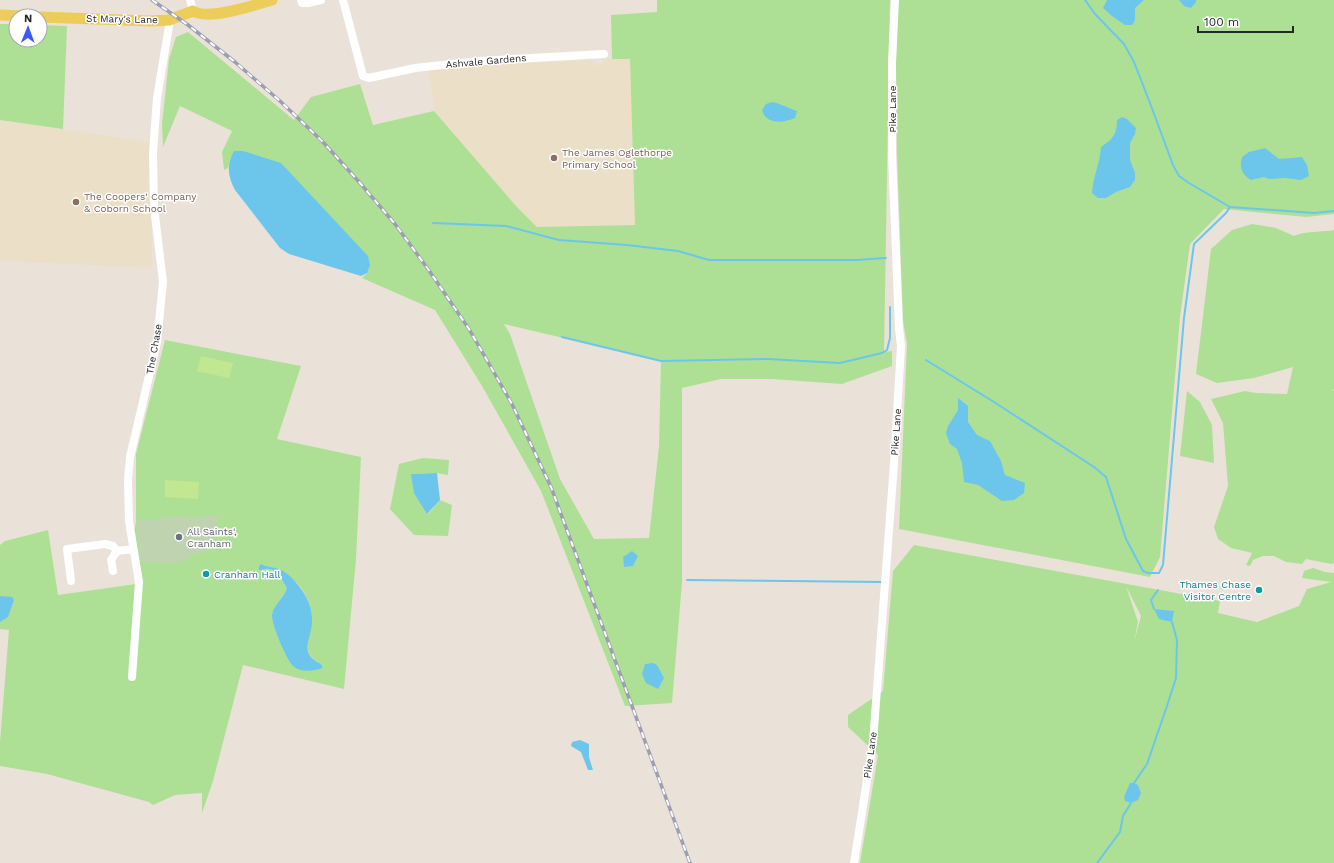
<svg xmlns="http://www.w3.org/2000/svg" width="1334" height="863" viewBox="0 0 1334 863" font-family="'Work Sans',sans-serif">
<rect width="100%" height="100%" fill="#eae2d8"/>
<!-- education -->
<g fill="#ebe0c7">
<polygon points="603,59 630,59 635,225 537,227 516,206 434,111 429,71 479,65 592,60 594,65 602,64"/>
<polygon points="0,120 151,142 152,268 0,261"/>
</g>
<!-- green -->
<g fill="#ade095" fill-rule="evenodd">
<path d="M657 0H890L884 352 892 351V366L842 384 772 379H721L682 388V582L672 703 625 706 541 491 482 386 435 310 362 278 367 273 231 157 228 168 224 170 222 152 232 131 180 106 163 147 162 124 169 59 176 37 188 32 294 120 311 97 360 84 373 125 434 111 516 206 537 227 635 225 630 59H612L611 15 657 12ZM777 103 796 111 795 118ZM504 324 661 361 659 446 649 538 594 539 560 479 510 334Z"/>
<polygon points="898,0 1334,0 1334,214 1306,217 1224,209 1190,244 1180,317 1160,557 1150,577 899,529 907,344 903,321 897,154 896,63"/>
<polygon points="0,24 16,24 16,40 40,40 40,25 67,26 63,129 0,120"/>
<path d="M1252 224 1276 228 1294 236C1303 231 1323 232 1334 230V388L1333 391H1334V563L1331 564 1306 559 1302 564 1286 562 1274 556H1263L1253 560 1250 566 1246 565 1252 553 1231 548 1218 539 1214 527 1228 486 1223 423 1211 399 1245 391 1256 393 1287 394 1293 367 1254 378 1217 383 1196 374 1211 249 1232 230Z"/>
<path d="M165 340 301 366 277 439 361 457 356 559 344 689 243 665 213 781 202 813V793L175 795 153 805 149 802 47 774 0 766V742L9 630 0 629V545L5 541 48 530 58 595 143 583 134 531 136 522V454ZM261 565C270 570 288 574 294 580 304 589 312 606 312 618 313 637 297 652 321 664L323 668C316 668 307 671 301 669 298 669 294 667 292 665 286 658 272 625 272 616 273 606 283 598 287 588 282 580 278 574 270 569L264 570Z"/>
<polygon points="1187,391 1200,402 1212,425 1214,463 1180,456"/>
<polygon points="423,458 449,460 448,475 437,473 411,474 428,514 440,500 452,505 448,536 414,535 390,509 399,464"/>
<path d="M914 545 1220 601 1218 613 1257 622 1299 606 1307 589 1331 582 1302 578 1304 571 1313 568 1325 572 1334 573V863H860L878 755 848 727V715L883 691 893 571ZM1126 586 1141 616 1134 642 1138 622Z"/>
</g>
<!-- cemetery -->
<polygon fill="#c0d3b0" points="219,515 213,550 191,555 190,559 174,563 141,562 137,534 137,520 160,519 167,517 179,516 189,518"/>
<!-- pitch -->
<g fill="#c1e791">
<polygon points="201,356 233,363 229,378 197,371"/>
<polygon points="165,480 199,482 198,499 165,497"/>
</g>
<!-- water -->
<g fill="#6cc6eb">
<polygon points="1107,0 1144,0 1135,8 1135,20 1132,25 1125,25 1112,16 1103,8"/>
<polygon points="1179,0 1196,0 1196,2 1191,8 1184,6"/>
<path d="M772 102 777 103 797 111 795 118C783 123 766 125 762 110L766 104Z"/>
<path d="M1122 117 1127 119 1136 128 1135 134 1130 143V160L1135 173V180L1130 187 1116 192 1106 198H1098L1092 193C1093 177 1100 163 1101 147 1113 139 1117 134 1117 120Z"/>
<path d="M1265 148 1279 159 1302 157 1307 165 1309 176 1301 180 1285 178 1269 179 1264 177 1251 180C1242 174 1239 168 1242 157L1249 152Z"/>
<path d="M234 151H243L281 163 368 256 370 265 367 273 361 276 289 254 280 248 235 190C228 177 226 165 234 151Z"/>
<polygon points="958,398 968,406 968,422 977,435 990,441 1001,461 1005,475 1025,483 1024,493 1014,500 1002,501 978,485 964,482 962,463 957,449 950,444 946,433 948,426 958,410"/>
<polygon points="437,473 440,500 427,514 414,493 411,474"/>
<polygon points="632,551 638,556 633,566 624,567 623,557"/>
<path d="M261 564C266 567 271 567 276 568 283 570 289 575 294 580 303 590 312 604 312 618 314 637 296 652 321 664L323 668C314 671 301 673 293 666 287 661 271 624 272 615 273 605 284 598 287 588 283 582 277 570 269 569 266 569 263 570 259 570V566Z"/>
<polygon points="0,596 12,597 14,600 8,617 0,622"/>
<polygon points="1154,609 1174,611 1172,622 1159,619"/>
<polygon points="653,663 657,665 664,678 658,689 646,683 642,674 645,664"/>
<polygon points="580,740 589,744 589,757 593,770 588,770 581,752 571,746 572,742"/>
<polygon points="1130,783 1134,783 1138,785 1141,793 1138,800 1131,803 1125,801 1124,797"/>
</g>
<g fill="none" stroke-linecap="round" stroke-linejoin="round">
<!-- stream -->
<g stroke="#6cc6eb" stroke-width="2">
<polyline points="1085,0 1095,14 1124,44 1134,62 1150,103 1173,165 1179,176 1189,183 1230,207 1314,213 1334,211"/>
<polyline points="433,223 506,226 559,240 627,245 678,251 709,260 856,260 886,258"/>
<polyline points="562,337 661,361 768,359 840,363 882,353 887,350 890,338 890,307"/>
<polyline points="926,360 994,402 1094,467 1106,477 1126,539 1143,571 1148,573 1159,573 1163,565 1184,318 1194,244 1226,213 1230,207"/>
<polyline points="687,580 882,582"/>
<polyline points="1154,609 1151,600 1158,590"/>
<polyline points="1134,783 1147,764 1167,706 1176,678 1177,640 1172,622"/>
<polyline points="1097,863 1120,832 1123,816 1131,803"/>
</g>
<!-- minor -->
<g stroke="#fff" stroke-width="8">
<polyline points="190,0 193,11"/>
<polyline points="301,0 302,3 308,3 321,0"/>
<polyline points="343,0 363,76 369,78 415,68 479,61 604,54"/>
<polyline points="113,571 111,560 117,551"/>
<polyline points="71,581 67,549 105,544 113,546 117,551 133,549"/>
<polyline points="132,677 139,582 129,521 128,481 130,457 157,342 163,282 154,207 153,153 157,98 169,26 169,20"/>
<polyline points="854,863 873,742 894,464 901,346 899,328 892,154 892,62 895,0"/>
</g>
<!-- major -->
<g stroke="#eccd5a" stroke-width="11">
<polyline points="0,15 24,16"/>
<path d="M40 17 150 21 169 20 193 11C208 21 255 5 272 0"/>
</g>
<!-- rail casing -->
<g stroke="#9c9eb1" stroke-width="3.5">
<polyline id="rail" points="152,0 188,25 235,62 280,101 322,141 360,183 395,224 428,269 469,329 512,404 551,487 690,863"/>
</g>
<!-- rail -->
<use href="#rail" stroke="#fff" stroke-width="2" stroke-dasharray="6" stroke-linecap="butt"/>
</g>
<!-- markers -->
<g fill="#8d6e63" stroke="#fff" stroke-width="1.5">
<circle cx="554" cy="158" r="4"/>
<circle cx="76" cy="202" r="4"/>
</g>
<circle fill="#6b7280" stroke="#fff" stroke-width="1.5" cx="179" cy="537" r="4"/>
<g fill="#0f9aa8" stroke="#fff" stroke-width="1.5">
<circle cx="206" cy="574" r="4"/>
<circle cx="1259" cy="590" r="4"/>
</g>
<g text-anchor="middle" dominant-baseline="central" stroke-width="3" stroke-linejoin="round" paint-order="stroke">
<!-- street labels -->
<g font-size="10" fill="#272727" stroke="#fff">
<text transform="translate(122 19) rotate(1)">St Mary's Lane</text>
<text transform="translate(486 61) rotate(-5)">Ashvale Gardens</text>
<text transform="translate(892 109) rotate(-90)">Pike Lane</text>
<text transform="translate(154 349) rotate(-80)">The Chase</text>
<text transform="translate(896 432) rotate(-86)">Pike Lane</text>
<text transform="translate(870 755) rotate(-82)">Pike Lane</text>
</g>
<!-- education labels -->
<g font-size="10" fill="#785e54" stroke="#fff" text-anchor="start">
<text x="562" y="152">The James Oglethorpe<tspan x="562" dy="12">Primary School</tspan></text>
<text x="84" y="196">The Coopers' Company<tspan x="84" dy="12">&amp; Coborn School</tspan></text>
</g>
<!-- worship labels -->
<g font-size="10" fill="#5b616d" stroke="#fff" text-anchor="start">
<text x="187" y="531">All Saints',<tspan x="187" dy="12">Cranham</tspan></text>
</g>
<!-- culture labels -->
<g font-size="10" fill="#0d838f" stroke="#fff" text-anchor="start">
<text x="214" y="574">Cranham Hall</text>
<text x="1251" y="584" text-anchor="end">Thames Chase<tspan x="1251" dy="12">Visitor Centre</tspan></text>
</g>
</g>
<!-- north arrow -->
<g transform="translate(28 28) rotate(1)"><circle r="19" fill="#ffffff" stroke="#a9a9a9"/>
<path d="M0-3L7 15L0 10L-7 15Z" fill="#3a59f5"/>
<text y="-6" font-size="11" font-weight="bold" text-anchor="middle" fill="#272727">N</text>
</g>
<!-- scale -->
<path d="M1198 26v6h95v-6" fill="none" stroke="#272727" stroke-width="2"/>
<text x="1204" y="26" font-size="12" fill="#272727" stroke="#ffffff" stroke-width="3" paint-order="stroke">100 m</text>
</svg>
